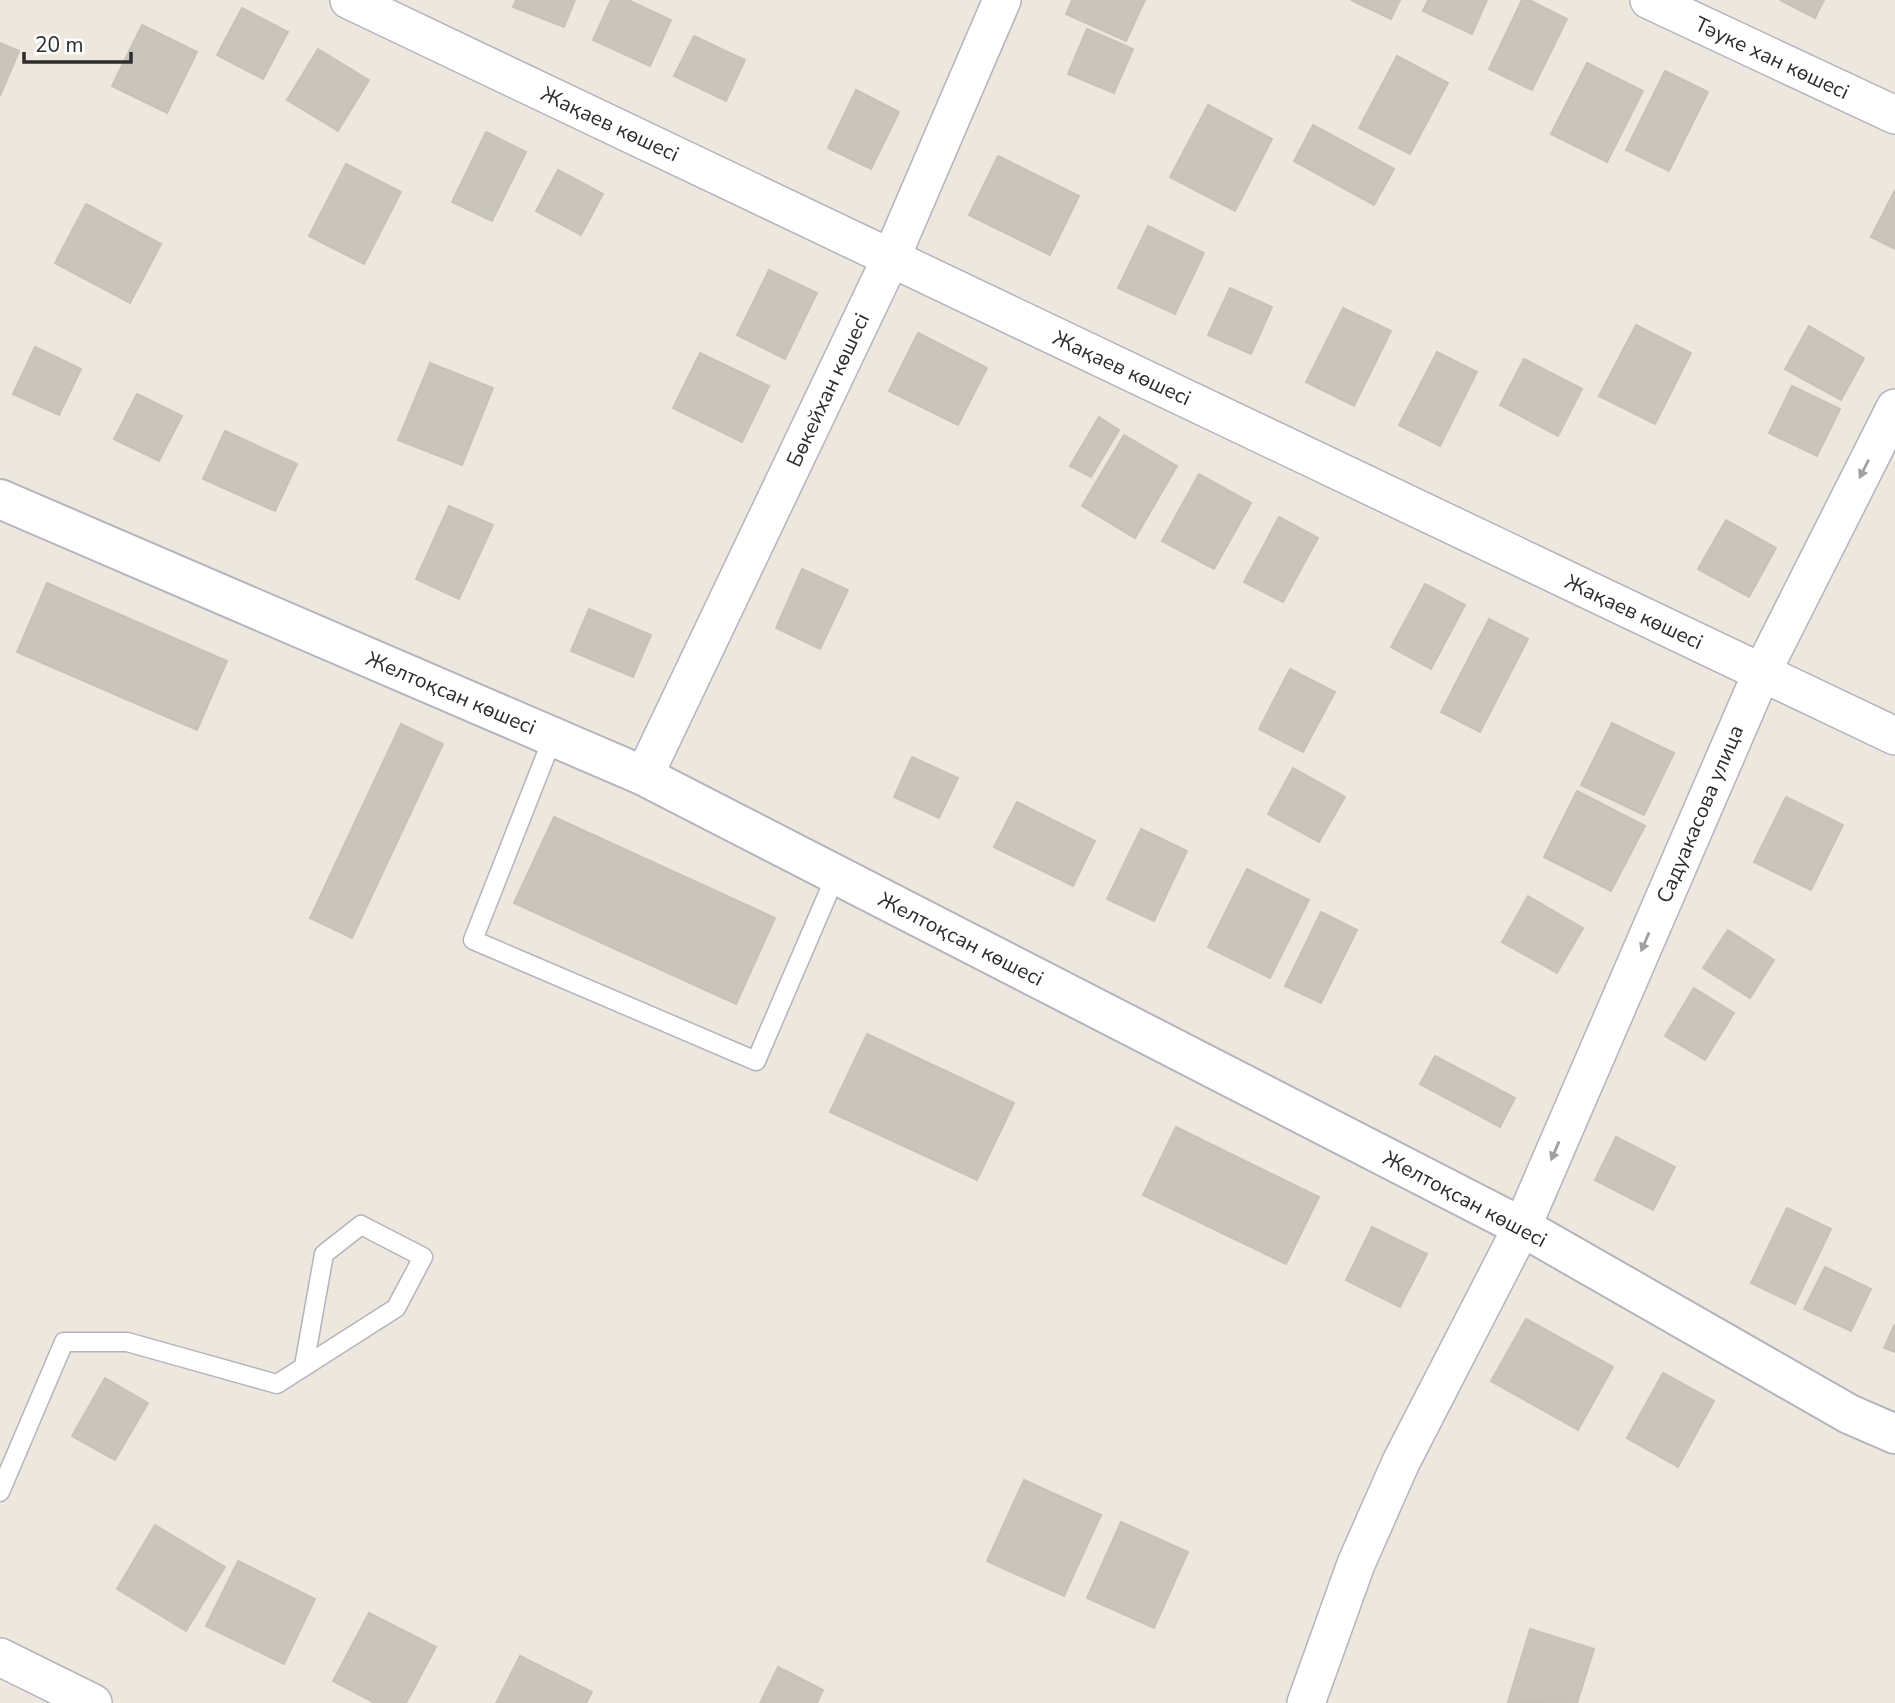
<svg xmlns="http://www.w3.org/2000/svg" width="1895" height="1703" viewBox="0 0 1895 1703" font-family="'Nunito Sans',sans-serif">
<rect width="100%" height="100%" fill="#ede7de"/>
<!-- building -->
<g fill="#c9c5bc" stroke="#c8c3b8" stroke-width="2">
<polygon points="516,0 575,0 564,27 513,7"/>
<polygon points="611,0 628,0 671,20 650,66 593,40"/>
<polygon points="1072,0 1145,0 1126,41 1066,14"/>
<polygon points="1351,0 1400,0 1391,19"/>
<polygon points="1428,0 1487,0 1472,34 1423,11"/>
<polygon points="1522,0 1529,0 1567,19 1532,90 1489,69"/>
<polygon points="1780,0 1824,0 1815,18"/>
<polygon points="242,8 288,32 263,79 217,55"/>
<polygon points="142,25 197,52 167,113 112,86"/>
<polygon points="1087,29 1133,49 1114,93 1068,74"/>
<polygon points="694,36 745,60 726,101 674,76"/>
<polygon points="0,43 19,51 0,96"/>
<polygon points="318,49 369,80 338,131 287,100"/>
<polygon points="1397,56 1448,83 1410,154 1359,128"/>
<polygon points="1587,63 1643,91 1607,162 1551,134"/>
<polygon points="1665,71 1708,92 1669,171 1626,150"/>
<polygon points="856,90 899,112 871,169 828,148"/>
<polygon points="1208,105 1272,139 1235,211 1170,177"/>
<polygon points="1313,125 1394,169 1374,205 1294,161"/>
<polygon points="486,132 526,152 492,221 452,202"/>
<polygon points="998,156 1079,196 1050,255 969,215"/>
<polygon points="346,164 401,192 364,264 309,236"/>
<polygon points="558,170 603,194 581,235 536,211"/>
<polygon points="1895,190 1895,249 1871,237"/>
<polygon points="86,204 161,244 130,303 55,263"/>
<polygon points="1148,226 1204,253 1175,314 1118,288"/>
<polygon points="769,270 817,293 785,359 737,335"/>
<polygon points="1230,288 1272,307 1251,354 1208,335"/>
<polygon points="1343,308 1391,331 1354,406 1306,382"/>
<polygon points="1636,325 1691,353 1655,424 1599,396"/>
<polygon points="1809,326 1864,358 1841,400 1785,369"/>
<polygon points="918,333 987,368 958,425 889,391"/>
<polygon points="35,347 81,369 59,415 13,394"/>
<polygon points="1437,352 1477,372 1440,446 1399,425"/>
<polygon points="700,353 769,386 742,442 673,408"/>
<polygon points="1524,359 1582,389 1558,436 1500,405"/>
<polygon points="430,363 493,388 462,465 398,440"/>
<polygon points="1792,386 1840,409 1817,456 1769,433"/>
<polygon points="137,394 182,416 159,461 114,439"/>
<polygon points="1099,417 1119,430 1091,477 1070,466"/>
<polygon points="225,431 297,464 275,511 203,479"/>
<polygon points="1124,435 1177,466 1135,538 1082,506"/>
<polygon points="1199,474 1251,503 1214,569 1162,541"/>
<polygon points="449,506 493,525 459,599 416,579"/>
<polygon points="1279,517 1318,538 1283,602 1244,582"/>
<polygon points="1726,520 1776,548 1749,597 1698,569"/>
<polygon points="802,569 848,590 820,649 776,628"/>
<polygon points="47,583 227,661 197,730 17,652"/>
<polygon points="1425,584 1465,605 1431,669 1391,647"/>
<polygon points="589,609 651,635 633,677 571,651"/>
<polygon points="1489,619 1528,639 1480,732 1441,712"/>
<polygon points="1290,669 1335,692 1303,752 1259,729"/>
<polygon points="1612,723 1674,753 1644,815 1581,785"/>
<polygon points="401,724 443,744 352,938 310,918"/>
<polygon points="912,757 958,778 939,818 894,797"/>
<polygon points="1293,768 1345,797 1319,842 1268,814"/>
<polygon points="1577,791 1645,826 1611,891 1544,857"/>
<polygon points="1786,797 1843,825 1811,890 1754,862"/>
<polygon points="1017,802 1095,841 1073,886 994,847"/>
<polygon points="554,817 775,918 736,1004 514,903"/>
<polygon points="1141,829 1187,851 1154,921 1107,899"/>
<polygon points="1247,869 1309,900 1270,978 1208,947"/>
<polygon points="1528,896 1583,928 1557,973 1502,942"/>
<polygon points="1321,912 1357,930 1321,1003 1285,986"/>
<polygon points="1728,930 1774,960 1750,998 1703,968"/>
<polygon points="1694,988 1734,1013 1705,1060 1665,1036"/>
<polygon points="867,1034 1014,1103 977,1180 830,1112"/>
<polygon points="1435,1056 1515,1098 1500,1127 1420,1084"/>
<polygon points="1176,1127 1319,1197 1286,1264 1143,1195"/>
<polygon points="1616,1137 1675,1167 1653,1210 1595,1180"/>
<polygon points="1787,1208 1831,1229 1795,1304 1751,1283"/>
<polygon points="1372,1227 1427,1254 1400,1307 1346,1280"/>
<polygon points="1825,1267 1871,1289 1851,1331 1804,1309"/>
<polygon points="1526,1319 1613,1367 1578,1430 1491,1381"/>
<polygon points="1895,1324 1895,1352 1884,1348"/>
<polygon points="1663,1373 1714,1401 1678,1467 1627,1438"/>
<polygon points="105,1378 148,1403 115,1460 72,1436"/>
<polygon points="1024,1480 1101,1515 1064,1596 987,1561"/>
<polygon points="1121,1522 1188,1552 1154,1628 1087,1598"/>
<polygon points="155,1525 225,1567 186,1631 117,1589"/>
<polygon points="238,1561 315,1599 284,1664 206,1626"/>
<polygon points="369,1613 436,1647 406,1703 375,1703 333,1681"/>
<polygon points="1530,1629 1594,1649 1577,1703 1508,1702"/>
<polygon points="520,1656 592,1692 586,1703 496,1703"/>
<polygon points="778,1667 823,1690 817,1703 760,1703"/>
</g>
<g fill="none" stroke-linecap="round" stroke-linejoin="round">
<!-- service casing -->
<g stroke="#b2b4bf" stroke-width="21">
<g id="service">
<polyline points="553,737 473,940 756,1061 836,875"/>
<polyline points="0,1492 64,1342 127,1342 277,1384 396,1308 423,1257 361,1225 324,1254 304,1366"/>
</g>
</g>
<!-- minor casing -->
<g stroke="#b2b4bf" stroke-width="40">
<g id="minor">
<polyline points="349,0 1895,736"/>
<polyline points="1649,0 1895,115"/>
<polyline points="644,776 891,258 1002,0"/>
<polyline points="0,1657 93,1703"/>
<polyline points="1306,1703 1356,1564 1401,1462 1522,1227 1762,672 1895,408"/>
</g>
</g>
<!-- tertiary casing -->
<g stroke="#b2b4bf" stroke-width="42">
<polyline id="tertiary" points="0,499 644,776 1522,1227 1849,1414 1895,1434"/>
</g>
<!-- service -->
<use href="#service" stroke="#fff" stroke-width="18"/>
<!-- minor -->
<use href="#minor" stroke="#fff" stroke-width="37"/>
<!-- tertiary -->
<use href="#tertiary" stroke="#fff" stroke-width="38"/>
</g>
<!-- one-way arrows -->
<defs><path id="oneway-solid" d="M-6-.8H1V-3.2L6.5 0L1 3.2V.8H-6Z" transform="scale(1.75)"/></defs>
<g fill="#a0a0a0">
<use href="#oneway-solid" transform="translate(1864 469) rotate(117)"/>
<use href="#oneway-solid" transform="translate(1645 942) rotate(113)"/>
<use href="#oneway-solid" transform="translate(1555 1151) rotate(113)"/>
</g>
<g text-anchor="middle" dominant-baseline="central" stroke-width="7" stroke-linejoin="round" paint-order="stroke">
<!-- street labels -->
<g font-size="21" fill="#2c2c2c" stroke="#fff">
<text transform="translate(1772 58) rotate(25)">Тәуке хан көшесі</text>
<text transform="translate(610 124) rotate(25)">Жақаев көшесі</text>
<text transform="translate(1122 368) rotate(25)">Жақаев көшесі</text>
<text transform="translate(828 390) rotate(-65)">Бөкейхан көшесі</text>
<text transform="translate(1634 612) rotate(25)">Жақаев көшесі</text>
<text transform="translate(451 693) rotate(23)">Желтоқсан көшесі</text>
<text transform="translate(1700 814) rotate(-67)">Садуакасова улица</text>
<text transform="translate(961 939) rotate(27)">Желтоқсан көшесі</text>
<text transform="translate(1465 1199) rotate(28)">Желтоқсан көшесі</text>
</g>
</g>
<!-- scale -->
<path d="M24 52v10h107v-10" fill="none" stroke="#2c2c2c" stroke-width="3.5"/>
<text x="35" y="52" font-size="21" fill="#2c2c2c" stroke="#ffffff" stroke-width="5" paint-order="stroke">20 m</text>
</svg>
